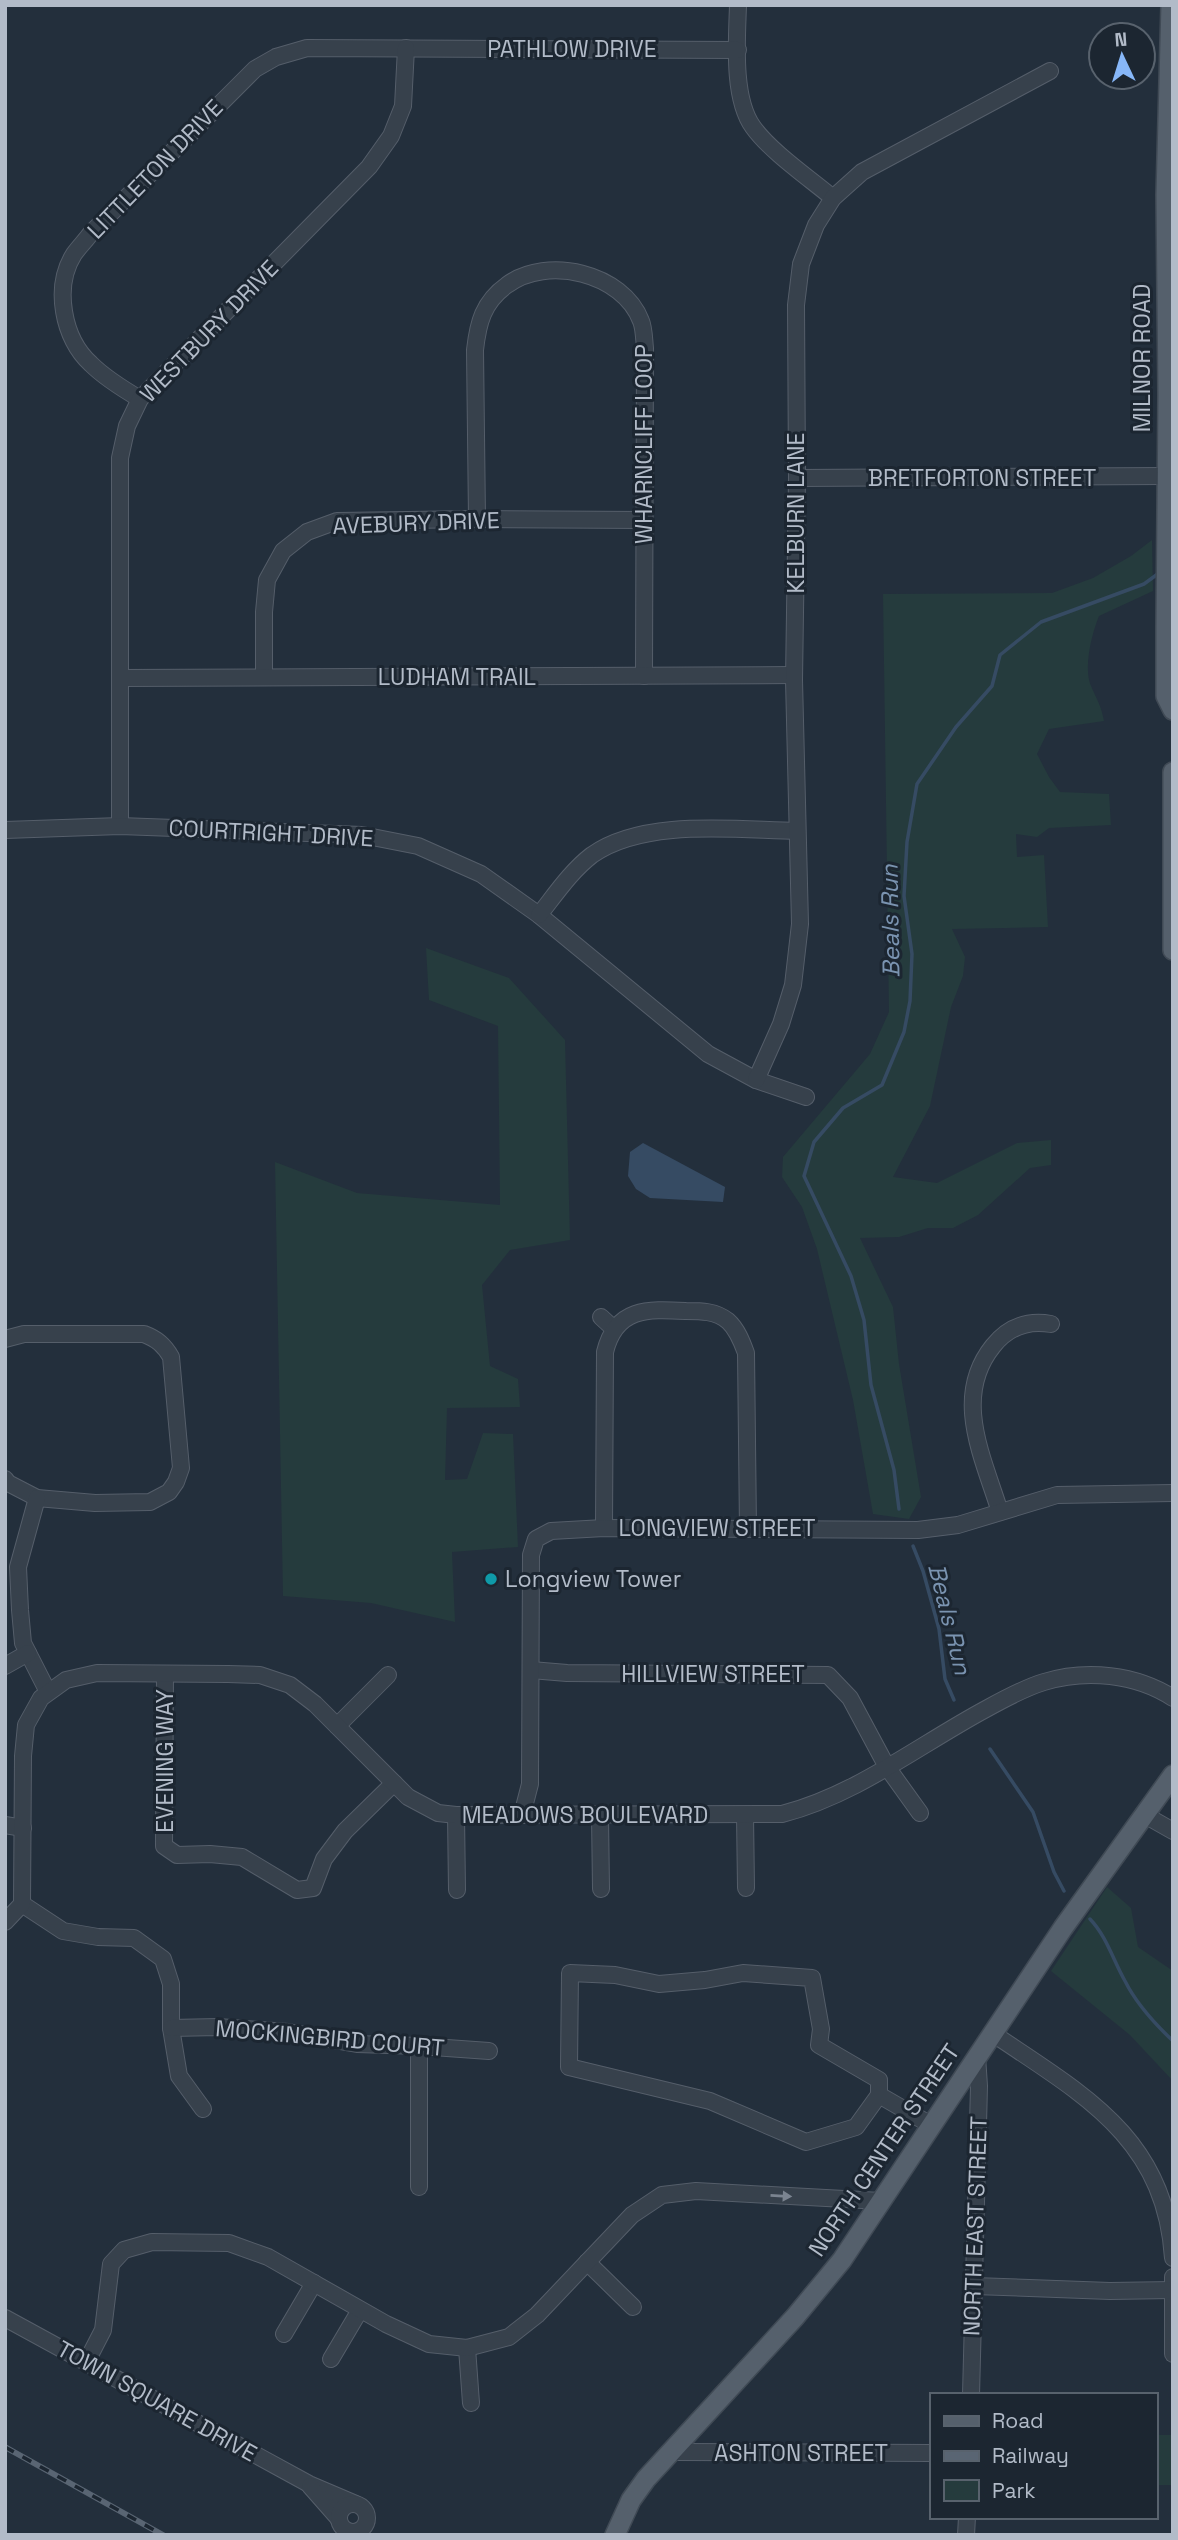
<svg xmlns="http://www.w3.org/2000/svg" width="1178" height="2540" viewBox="0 0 1178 2540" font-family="'Space Grotesk',sans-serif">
<rect width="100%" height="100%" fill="#232f3c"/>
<!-- green -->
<g fill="#253b3d">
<path d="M1152 540 1153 591 1099 616C1092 633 1083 668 1091 686 1097 700 1101 705 1104 721L1049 729 1037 754 1049 777 1060 792 1109 794 1111 825 1049 828 1037 837 1016 834 1017 857 1044 855 1048 927 952 929 965 957 963 976 951 1007 930 1106 893 1177 937 1183 1017 1143 1051 1140V1165L1030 1168 978 1215 953 1228H928L899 1237 860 1238 893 1307 899 1364 921 1497 909 1519 873 1514 853 1400 817 1249 802 1207 782 1177 783 1157 870 1054 889 1012 883 594 1052 593 1093 578 1131 556Z"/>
<polygon points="426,948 509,978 565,1040 570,1240 510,1250 482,1285 490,1366 518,1379 520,1407 447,1408 445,1480 467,1479 483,1433 513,1434 518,1547 452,1552 455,1622 371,1603 283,1596 275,1162 357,1193 500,1205 498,1026 429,1000"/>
<polygon points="1107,1887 1131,1908 1138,1947 1173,1971 1173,2081 1130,2035 1051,1971"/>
<polygon points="1155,2435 1172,2435 1171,2485 1155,2485"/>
</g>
<!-- water -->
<polygon fill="#364b63" points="643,1143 725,1187 723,1202 650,1198 636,1189 628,1176 630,1152"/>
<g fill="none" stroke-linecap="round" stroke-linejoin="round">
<!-- stream -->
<g stroke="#364b63" stroke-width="3.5">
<polyline points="899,1509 894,1470 871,1385 864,1320 851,1276 804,1176 814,1142 843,1108 882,1085 904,1032 910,1001 912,954 904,896 907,842 917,784 956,727 992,686 1000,655 1041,622 1144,584 1159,573"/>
<polyline points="913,1546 923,1571 939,1629 945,1679 954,1700"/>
<polyline points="990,1749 1033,1812 1054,1872 1064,1891"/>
<path d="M1090 1919C1107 1937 1113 1960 1125 1981 1136 2003 1155 2024 1173 2041"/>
</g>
<!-- minor casing -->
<g stroke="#555e6a" stroke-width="18">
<g id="minor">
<path d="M738 5C737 39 732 98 753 127 770 151 809 178 833 198"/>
<path d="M140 399C123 389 105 378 91 364 63 339 53 287 74 254 79 247 86 240 91 233L255 69 276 57 307 48 738 50"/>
<polyline points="797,478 1166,476"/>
<path d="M477 519 475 350C478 323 483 302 507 285 547 255 623 273 641 321 644 328 644 339 645 348L644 676"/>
<polyline points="264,677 264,612 267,580 283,551 307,532 337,521 477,519 645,520"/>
<polyline points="120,678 794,675"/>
<polyline points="120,826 120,458 127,426 140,399 369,167 391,136 403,106 406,48"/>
<polyline points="5,830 120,826 362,835 418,846 481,874 539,915 708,1054 756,1080 806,1097"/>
<path d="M539 915C555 895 571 871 592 855 644 818 736 830 797 831"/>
<polyline points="756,1080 781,1024 793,985 800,924 794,680 797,478 796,305 801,264 816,225 833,198 862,172 1050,71"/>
<polyline points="601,1317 614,1329"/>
<path d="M5 1339 24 1334H144C157 1339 164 1345 171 1357L181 1468 176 1482 169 1492 150 1502 95 1503 37 1498 8 1483 5 1479"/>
<polyline points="37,1498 18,1567 20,1610 23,1643 48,1692"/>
<path d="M1000 1512C983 1457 952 1397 993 1346 1008 1327 1028 1320 1051 1324"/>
<path d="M604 1528 605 1352C616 1307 648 1309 686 1311 701 1311 716 1311 728 1321 737 1329 742 1342 746 1353L748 1529"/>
<polyline points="5,1666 28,1653"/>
<polyline points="531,1670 567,1673 828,1675 850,1698 887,1767 920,1813"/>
<polyline points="165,1674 164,1846 177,1855 210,1854 242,1857 297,1890 313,1888 324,1859 345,1831 394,1783"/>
<polyline points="337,1726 388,1675"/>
<polyline points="1143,1814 1173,1831"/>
<polyline points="456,1815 457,1890"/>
<polyline points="522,1815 530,1784 531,1555 536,1539 551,1531 604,1528 918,1530 958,1525 1057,1495 1173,1493"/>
<polyline points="745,1815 746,1888"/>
<polyline points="600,1816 601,1889"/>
<polyline points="5,1825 23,1828"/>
<polyline points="22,1904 63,1931 98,1937 134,1938 163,1959 171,1984 171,2028 179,2076 203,2109"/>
<path d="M5 1922 22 1904 23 1756 26 1725 41 1698 66 1680 97 1673 228 1674 260 1675 290 1685 315 1704 408 1797 438 1813 456 1815 782 1814C856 1795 919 1745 986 1709 1004 1699 1024 1688 1044 1682 1086 1669 1136 1674 1173 1698"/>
<polyline points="171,2028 218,2027 288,2032 357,2044 419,2046 489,2051"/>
<path d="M992 2033C1082 2094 1165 2137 1173 2258"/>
<polyline points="879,2095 856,2127 806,2142 710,2101 569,2067 570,1973 615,1975 659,1984 705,1980 743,1973 812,1978 821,2029 819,2045 879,2080 879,2095 931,2125"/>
<polyline points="419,2187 419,2046"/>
<polyline points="587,2262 633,2307"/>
<polyline points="1173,2277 1173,2354"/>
<polyline points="974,2286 1110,2291 1172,2290"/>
<polyline points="5,2318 309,2484 356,2504"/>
<polyline points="284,2334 314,2283"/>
<polyline points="467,2348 471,2403"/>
<polyline points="331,2359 360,2310"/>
<polyline points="87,2361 103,2330 111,2264 124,2250 152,2242 229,2243 268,2257 386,2324 429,2344 467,2348 509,2337 537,2315 632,2215 662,2195 696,2191 881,2201"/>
<polyline points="971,2395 979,2086 977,2056"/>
<polyline points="670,2452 931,2453"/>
<polyline points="310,2486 339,2519"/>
<circle cx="353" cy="2518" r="14"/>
<polyline points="966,2535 967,2517"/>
</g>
</g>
<!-- major casing -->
<g stroke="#404a55" stroke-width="22">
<g id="major">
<polyline points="1171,5 1166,195 1168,395 1166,625 1166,696 1173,710"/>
<polyline points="1173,772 1173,950"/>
<polyline points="615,2535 631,2500 646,2479 795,2317 842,2260 1063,1928 1173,1775"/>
</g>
</g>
<!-- minor -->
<use href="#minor" stroke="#37414c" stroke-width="16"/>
<!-- major -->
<use href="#major" stroke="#55606c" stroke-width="19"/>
<!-- rail casing -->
<g stroke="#596573" stroke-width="6">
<polyline id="rail" points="5,2447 163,2535"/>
</g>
<!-- rail -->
<use href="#rail" stroke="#1c2631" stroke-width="3.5" stroke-dasharray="10" stroke-linecap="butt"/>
</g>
<!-- one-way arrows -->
<defs><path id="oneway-solid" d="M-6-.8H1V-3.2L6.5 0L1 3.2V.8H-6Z" transform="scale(1.75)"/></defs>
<use fill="#7b8490" href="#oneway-solid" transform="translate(781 2196) rotate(3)"/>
<!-- markers -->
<circle fill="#0f9aa8" stroke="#1c2631" stroke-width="2.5" cx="491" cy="1579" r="7"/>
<g text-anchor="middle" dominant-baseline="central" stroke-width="6" stroke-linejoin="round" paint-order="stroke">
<!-- street labels -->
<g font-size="23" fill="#b2bbc8" stroke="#1c2631">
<text x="572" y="49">PATHLOW DRIVE</text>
<text transform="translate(155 169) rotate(-46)">LITTLETON DRIVE</text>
<text transform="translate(209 331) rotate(-46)">WESTBURY DRIVE</text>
<text transform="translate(1142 358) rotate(-90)">MILNOR ROAD</text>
<text transform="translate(644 444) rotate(-90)">WHARNCLIFF LOOP</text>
<text x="982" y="478">BRETFORTON STREET</text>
<text transform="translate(796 513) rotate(-90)">KELBURN LANE</text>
<text transform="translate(416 523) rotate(-2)">AVEBURY DRIVE</text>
<text x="457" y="677">LUDHAM TRAIL</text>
<text transform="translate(271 833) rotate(3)">COURTRIGHT DRIVE</text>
<text x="717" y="1528">LONGVIEW STREET</text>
<text x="713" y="1674">HILLVIEW STREET</text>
<text transform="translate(165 1761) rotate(-90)">EVENING WAY</text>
<text x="585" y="1815">MEADOWS BOULEVARD</text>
<text transform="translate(330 2038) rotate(5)">MOCKINGBIRD COURT</text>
<text transform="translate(884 2150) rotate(-56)">NORTH CENTER STREET</text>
<text transform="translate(975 2226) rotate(-88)">NORTH EAST STREET</text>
<text transform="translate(157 2401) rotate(29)">TOWN SQUARE DRIVE</text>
<text x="801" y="2453">ASHTON STREET</text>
</g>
<!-- poi labels -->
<g font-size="23" fill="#b2bbc8" stroke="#1c2631" text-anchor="start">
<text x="505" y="1579">Longview Tower</text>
</g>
<!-- water labels -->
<g font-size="24" font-style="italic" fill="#7a93b0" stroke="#1c2631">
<text transform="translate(890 921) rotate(-91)">Beals Run</text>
<text transform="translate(950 1619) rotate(76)">Beals Run</text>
</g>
</g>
<!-- border -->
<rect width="1178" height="2540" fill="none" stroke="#b2bbc8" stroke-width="14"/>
<!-- legend -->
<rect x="930" y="2393" width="228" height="126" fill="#1c2631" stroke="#58626d" stroke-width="2"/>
<rect x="944" y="2416" width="35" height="10" fill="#55606c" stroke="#58626d" stroke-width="2"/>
<text x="992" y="2428" font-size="21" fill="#b2bbc8">Road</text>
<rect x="944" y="2451" width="35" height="10" fill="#596573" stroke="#58626d" stroke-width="2"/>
<text x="992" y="2463" font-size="21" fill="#b2bbc8">Railway</text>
<rect x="944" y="2480" width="35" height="21" fill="#253b3d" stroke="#58626d" stroke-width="2"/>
<text x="992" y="2498" font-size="21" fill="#b2bbc8">Park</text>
<!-- north arrow -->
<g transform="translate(1122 56) rotate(356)"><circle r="33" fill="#1c2631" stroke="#58626d" stroke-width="2"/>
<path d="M0-5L12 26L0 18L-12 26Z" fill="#87b7f8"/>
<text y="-10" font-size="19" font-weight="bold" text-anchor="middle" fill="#b2bbc8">N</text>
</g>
</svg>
